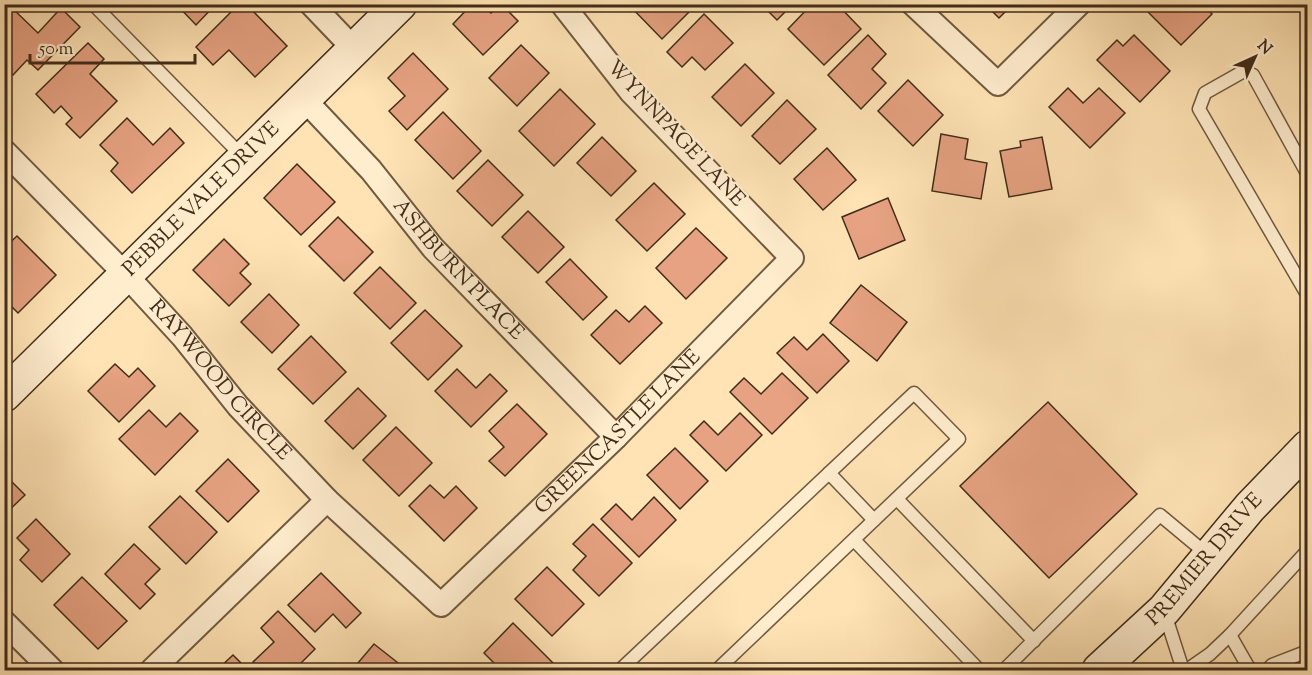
<svg xmlns="http://www.w3.org/2000/svg" width="1312" height="675" viewBox="0 0 1312 675" font-family="'Sorts Mill Goudy',serif">
<rect width="100%" height="100%" fill="#ffe3b4"/>
<filter id="stains"><feTurbulence type="fractalNoise" baseFrequency=".00333" numOctaves="4"/><feColorMatrix values="0 0 0 0 .2 0 0 0 0 .09 0 0 0 0 .02 0 0 0 .5 -.17"/></filter>
<radialGradient id="worn" r=".72"><stop offset=".6" stop-color="#630" stop-opacity="0"/><stop offset="1" stop-color="#630" stop-opacity=".3"/></radialGradient>
<!-- building -->
<g fill="#e6a282" stroke="#412c19" stroke-width="1.5">
<polygon points="152,4 165,4 158,11"/>
<polygon points="176,4 216,4 196,25"/>
<polygon points="239,4 246,4 287,46 255,77 229,50 213,65 196,47"/>
<polygon points="472,4 482,4 491,13 501,4 518,21 483,55 453,24"/>
<polygon points="628,4 683,4 690,11 662,39"/>
<polygon points="761,4 793,4 777,20"/>
<polygon points="812,4 837,4 861,29 824,65 788,29"/>
<polygon points="985,4 1013,4 999,18"/>
<polygon points="1155,4 1203,4 1212,14 1181,45 1148,12"/>
<polygon points="10,6 38,33 61,8 80,27 38,70 27,60 13,75 4,67 4,11"/>
<polygon points="704,14 733,43 705,70 692,57 682,67 667,52"/>
<polygon points="868,35 886,54 872,69 886,83 861,109 828,75"/>
<polygon points="1134,35 1170,71 1140,102 1097,60 1117,40 1123,46"/>
<polygon points="88,43 104,59 90,74 117,101 80,138 66,124 72,118 61,106 54,113 36,94"/>
<polygon points="521,45 549,73 517,106 489,78"/>
<polygon points="413,53 448,89 407,130 389,111 405,96 388,78"/>
<polygon points="745,64 774,93 741,126 712,97"/>
<polygon points="908,80 943,115 913,146 878,111"/>
<polygon points="1068,88 1083,103 1099,88 1125,113 1090,148 1049,107"/>
<polygon points="560,89 595,124 554,166 519,131"/>
<polygon points="787,100 816,129 780,164 752,136"/>
<polygon points="443,112 481,151 453,179 415,140"/>
<polygon points="127,118 153,145 170,128 184,143 132,193 111,171 118,163 100,145"/>
<polygon points="941,134 968,139 965,159 987,163 981,199 932,191"/>
<polygon points="602,137 636,171 611,196 577,163"/>
<polygon points="1042,137 1052,189 1009,197 1000,151 1021,147 1020,141"/>
<polygon points="827,148 856,180 823,210 794,179"/>
<polygon points="488,160 523,195 492,226 457,191"/>
<polygon points="297,164 335,202 301,235 264,198"/>
<polygon points="654,183 685,214 647,251 616,220"/>
<polygon points="888,198 905,240 859,259 842,217"/>
<polygon points="528,211 564,247 538,273 502,237"/>
<polygon points="338,217 373,252 344,281 309,246"/>
<polygon points="696,228 727,258 686,299 656,268"/>
<polygon points="17,236 56,275 18,313 4,299 4,248"/>
<polygon points="224,239 249,264 240,273 251,284 229,306 193,270"/>
<polygon points="570,259 607,297 583,320 546,282"/>
<polygon points="380,267 416,303 390,329 354,293"/>
<polygon points="861,285 907,322 877,361 830,323"/>
<polygon points="269,294 299,325 272,353 241,322"/>
<polygon points="645,306 662,323 620,364 591,335 616,310 629,322"/>
<polygon points="425,310 462,346 428,380 391,343"/>
<polygon points="823,334 849,361 817,393 777,353 794,337 807,350"/>
<polygon points="311,336 346,372 313,404 278,369"/>
<polygon points="115,364 129,377 138,368 155,386 119,422 88,391"/>
<polygon points="457,369 476,388 490,374 507,391 471,427 435,391"/>
<polygon points="782,373 808,398 772,434 730,392 744,378 761,394"/>
<polygon points="358,388 386,416 353,449 325,421"/>
<polygon points="1048,402 1137,494 1049,578 960,486"/>
<polygon points="517,404 547,434 505,476 489,461 504,447 489,431"/>
<polygon points="149,410 166,427 180,413 198,431 155,475 119,439"/>
<polygon points="740,413 762,435 726,471 690,435 704,421 718,435"/>
<polygon points="396,427 432,463 399,496 363,460"/>
<polygon points="675,448 708,481 680,509 647,475"/>
<polygon points="228,459 259,491 228,522 196,491"/>
<polygon points="4,474 25,495 4,515"/>
<polygon points="430,485 444,498 456,486 477,508 444,541 409,506"/>
<polygon points="180,496 217,532 186,564 149,527"/>
<polygon points="654,497 676,520 639,557 601,519 616,504 632,520"/>
<polygon points="36,519 70,554 42,582 20,560 29,550 17,538"/>
<polygon points="593,524 632,563 599,596 573,570 586,556 573,544"/>
<polygon points="134,544 160,569 145,584 155,594 140,609 105,574"/>
<polygon points="547,567 584,604 552,636 515,599"/>
<polygon points="321,573 361,613 346,628 333,614 315,632 288,605"/>
<polygon points="82,577 127,621 98,649 54,605"/>
<polygon points="278,611 315,649 294,670 262,670 253,662 274,642 261,628"/>
<polygon points="513,623 555,665 550,670 501,670 484,653"/>
<polygon points="374,644 407,670 352,670"/>
<polygon points="233,655 248,670 217,670"/>
</g>
<g fill="none" stroke-linecap="round" stroke-linejoin="round">
<!-- lane casing -->
<g stroke="#705a40" stroke-width="15">
<g id="lane">
<polyline points="93,4 244,158"/>
<polyline points="1308,175 1253,75 1244,71 1205,93 1199,109 1308,296"/>
<polyline points="1293,463 1308,481"/>
<polyline points="829,473 874,520"/>
<polyline points="897,499 1034,641"/>
<polyline points="854,540 979,670"/>
<polyline points="1165,614 1183,670"/>
<polyline points="1230,635 1250,670"/>
<polyline points="620,670 914,393 959,439 717,670"/>
<polyline points="1004,670 1160,515 1208,555"/>
<polyline points="1187,670 1210,654 1230,635 1308,550"/>
<polyline points="1267,670 1272,665 1308,651"/>
</g>
</g>
<!-- street casing -->
<g stroke="#705a40" stroke-width="26">
<g id="street">
<polyline points="311,4 354,49"/>
<polyline points="913,4 998,84 1079,4"/>
<path id="s1" d="M304 99 371 170 433 248 616 437"/>
<path id="s2" d="M4 151 126 275 182 336 238 406 327 500 441 605 616 437 792 258 631 92 562 4"/>
<polyline points="4,622 52,670"/>
<polyline points="152,670 327,500"/>
</g>
</g>
<!-- secondary casing -->
<g stroke="#412c19" stroke-width="36">
<g id="secondary">
<path id="s3" d="M4 395 400 4"/>
<path id="s4" d="M1099 670 1164 610 1250 507 1308 447"/>
</g>
</g>
<!-- lane -->
<use href="#lane" stroke="#ffedce" stroke-width="12"/>
<!-- street -->
<use href="#street" stroke="#ffedce" stroke-width="22"/>
<!-- secondary -->
<use href="#secondary" stroke="#ffedce" stroke-width="33"/>
</g>
<g text-anchor="middle" dominant-baseline="central" stroke-width="5" stroke-linejoin="round" paint-order="stroke">
<!-- street labels -->
<g font-size="21" fill="#412c19" stroke="#ffedce">
<text transform="translate(675 134) rotate(47)">WYNNPAGE LANE</text>
<text stroke="none"><textPath href="#s3" startOffset="278">PEBBLE VALE DRIVE</textPath></text>
<text stroke="none"><textPath href="#s1" startOffset="230">ASHBURN PLACE</textPath></text>
<text stroke="none"><textPath href="#s2" startOffset="315">RAYWOOD CIRCLE</textPath></text>
<text stroke="none"><textPath href="#s2" startOffset="878">GREENCASTLE LANE</textPath></text>
<text stroke="none"><textPath href="#s4" startOffset="153">PREMIER DRIVE</textPath></text>
</g>
</g>
<!-- margin -->
<rect width="1312" height="675" fill="none" stroke="#ffe3b4" stroke-width="24"/>
<rect x="6" y="6" width="1300" height="663" fill="none" stroke="#412c19" stroke-width="3"/>
<rect x="12" y="12" width="1288" height="651" fill="none" stroke="#412c19" stroke-width="1.5"/>
<!-- north arrow -->
<g transform="translate(1255 57) rotate(45)" stroke="#ffedce" stroke-width="4.5" paint-order="stroke">
<path d="M0-4.5L10 22L0 15L-10 22Z" fill="#412c19"/>
<text y="-9" font-size="16" font-weight="bold" text-anchor="middle" fill="#412c19">N</text>
</g>
<!-- scale -->
<path d="M30 54v9h165v-9" fill="none" stroke="#412c19" stroke-width="3"/>
<text x="39" y="54" font-size="18" fill="#412c19" stroke="#ffedce" stroke-width="4.5" paint-order="stroke">50 m</text>
<rect width="100%" height="100%" filter="url(#stains)"/>
<rect width="100%" height="100%" fill="url(#worn)"/>
</svg>
